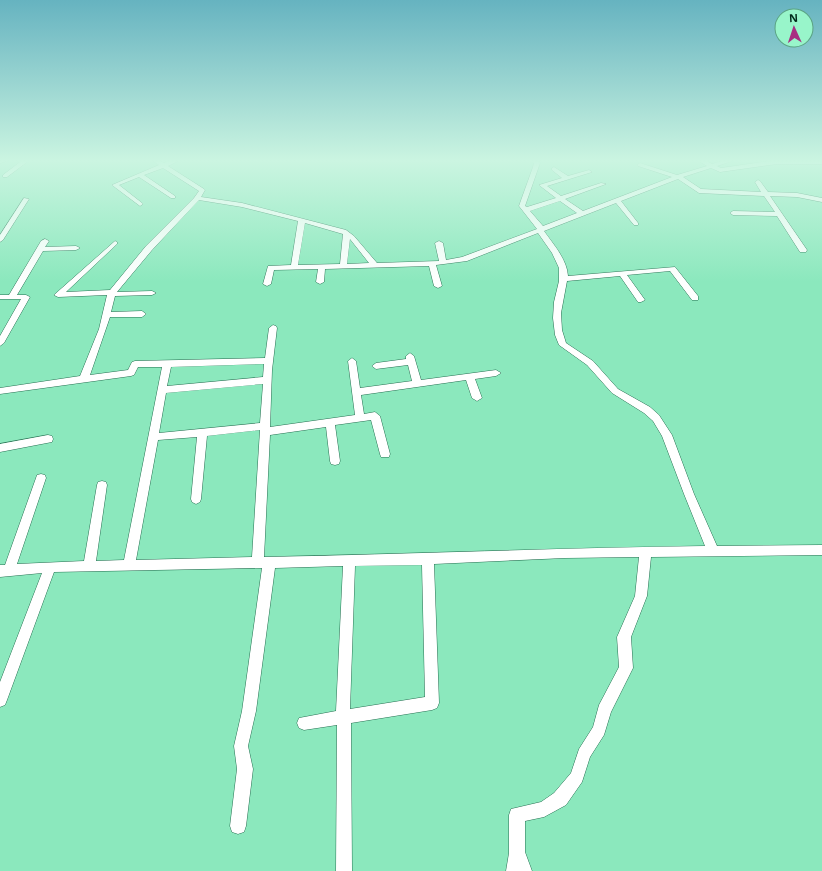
<svg xmlns="http://www.w3.org/2000/svg" width="822" height="871" viewBox="0 0 822 871" font-family="'Noto Sans',sans-serif">
<rect width="100%" height="100%" fill="#8be8bd"/>
<g fill="none" stroke-linecap="round" stroke-linejoin="round">
<!-- street casing -->
<g stroke="#277052" stroke-width="1">
<g id="street">
<polygon points="0,160 11,160 0,163"/>
<polygon points="16,160 25,160 27,162 7,177 3,177 3,175 20,162"/>
<path d="M152 160H159L164 163 171 160H180L168 166 204 189 205 190 201 197 242 203 346 230 354 236 377 263 439 261 435 243 439 241 443 243 446 260 462 257 537 229 519 206 533 167 534 163 531 160H538L540 163 525 206 527 207 556 198 539 185 562 178 552 170V168L554 167 568 176 589 170 592 172 547 186 561 196 601 183 606 184 565 199 583 211 672 177 638 166 637 165 640 163 677 175 707 166 697 160H705L712 164 725 160H735L717 166 721 168 777 160H822V164H777L720 172 711 168 683 177 701 189 761 192 755 182 758 180 760 181 768 192 797 193 822 198V202L797 197 770 196 807 250 806 252H800L777 216 733 215 730 213 733 211 775 212 764 196 699 193 678 179 621 201 638 223V225H634L616 203 544 231C553 244 567 259 568 276L675 267 698 296V300H692L670 271 627 275 645 300 641 302H638L620 276 567 281 561 313 562 330 566 343 593 361 618 389 650 407 659 415 672 435 694 494 717 546 822 545V555L651 557 647 596 631 637 633 668 611 712 604 735 590 757 582 782 566 805 544 817 525 821V852L532 871H506L509 853V815L511 809 541 802 554 793 571 773 579 749 593 727 599 705 619 667 617 637 635 596 639 557 565 558 434 564 439 703 437 708 432 710 351 723 352 871H336L337 725 304 730 299 728 297 723 299 718 336 711 343 566 275 568 256 711 248 746 253 769 246 826 244 832 238 834 232 832 230 826 237 769 234 746 242 711 262 568 54 572 7 700 5 705 0 707V682L42 573 0 577V565H5L36 478 37 475 41 474 45 475 46 478 17 564 84 561 97 485 98 482 102 481 106 482 107 485 96 561 124 560 162 367H138L134 375 131 376 0 394V388L80 376 99 329 107 295 58 297 54 295 115 241 117 242V244L66 292 110 290 146 246 194 198 199 191 163 168 144 175 175 196V198H171L139 177 119 185 142 203 143 204 140 206 112 185 159 165ZM199 200 242 207 298 221 291 265 268 266 263 284 267 286 271 284 274 270 318 269 316 282 320 284 324 282 325 269 429 266 434 286 438 288 442 286 436 265 467 261 538 233 552 253 559 268V281L554 302 553 318 555 335 559 345 587 365 612 393 644 413 653 421 662 436 684 494 705 546C558 548 411 554 264 557L270 435 326 427 330 461 331 464 335 465 339 464 340 461 335 425 371 420 380 454 381 457H389L390 454 380 416 375 412 364 414 361 395 466 380 472 398 477 401 482 398 475 379 496 376 501 373 496 370 421 380 414 356 410 353 406 356V359L376 363 372 366 376 369 408 365 412 381 360 388 356 361 352 358 348 361 355 415 270 427 272 370 277 328 276 326 273 325 269 328 265 358 135 361 132 362 128 370 90 375 110 317H142L146 314 142 311 111 312 115 296 152 295 156 293 152 291 117 292 152 250ZM560 201 577 213 543 226 530 211ZM305 223 343 234 340 264 298 265ZM350 239 369 263 347 264ZM264 364 263 377 167 386 171 367ZM263 384 260 423 159 433 166 393ZM260 430 252 557 136 560 158 440 197 437 191 499 192 502 196 504 200 502 201 499 207 436ZM422 565 425 697 350 709 355 566Z"/>
<polygon points="24,198 29,199 3,240 0,242 0,235"/>
<polygon points="45,239 49,241 45,247 76,246 80,248 76,250 43,251 17,295 26,295 30,297 4,343 0,346 0,336 21,299 0,299 0,295 9,295 41,241"/>
<polygon points="48,435 52,436 53,439 52,442 0,452 0,444"/>
</g>
</g>
<!-- street -->
<use href="#street" fill="#fff" fill-rule="evenodd"/>
</g>
<!-- sky -->
<linearGradient id="sky" x2="0" y2="1"><stop stop-color="#66b3c0"/><stop offset="0.57" stop-color="#cbf5e1"/><stop offset="1" stop-color="#cbf5e1" stop-opacity="0"/></linearGradient>
<rect width="822" height="282" fill="url(#sky)"/>
<!-- north arrow -->
<g transform="translate(794 28) rotate(357)"><circle r="19" fill="#98f5ca" stroke="#5ba484"/>
<path d="M0-3L7 15L0 10L-7 15Z" fill="#a82d82"/>
<text y="-6" font-size="11" font-weight="bold" text-anchor="middle" fill="#002a1a">N</text>
</g>
</svg>
